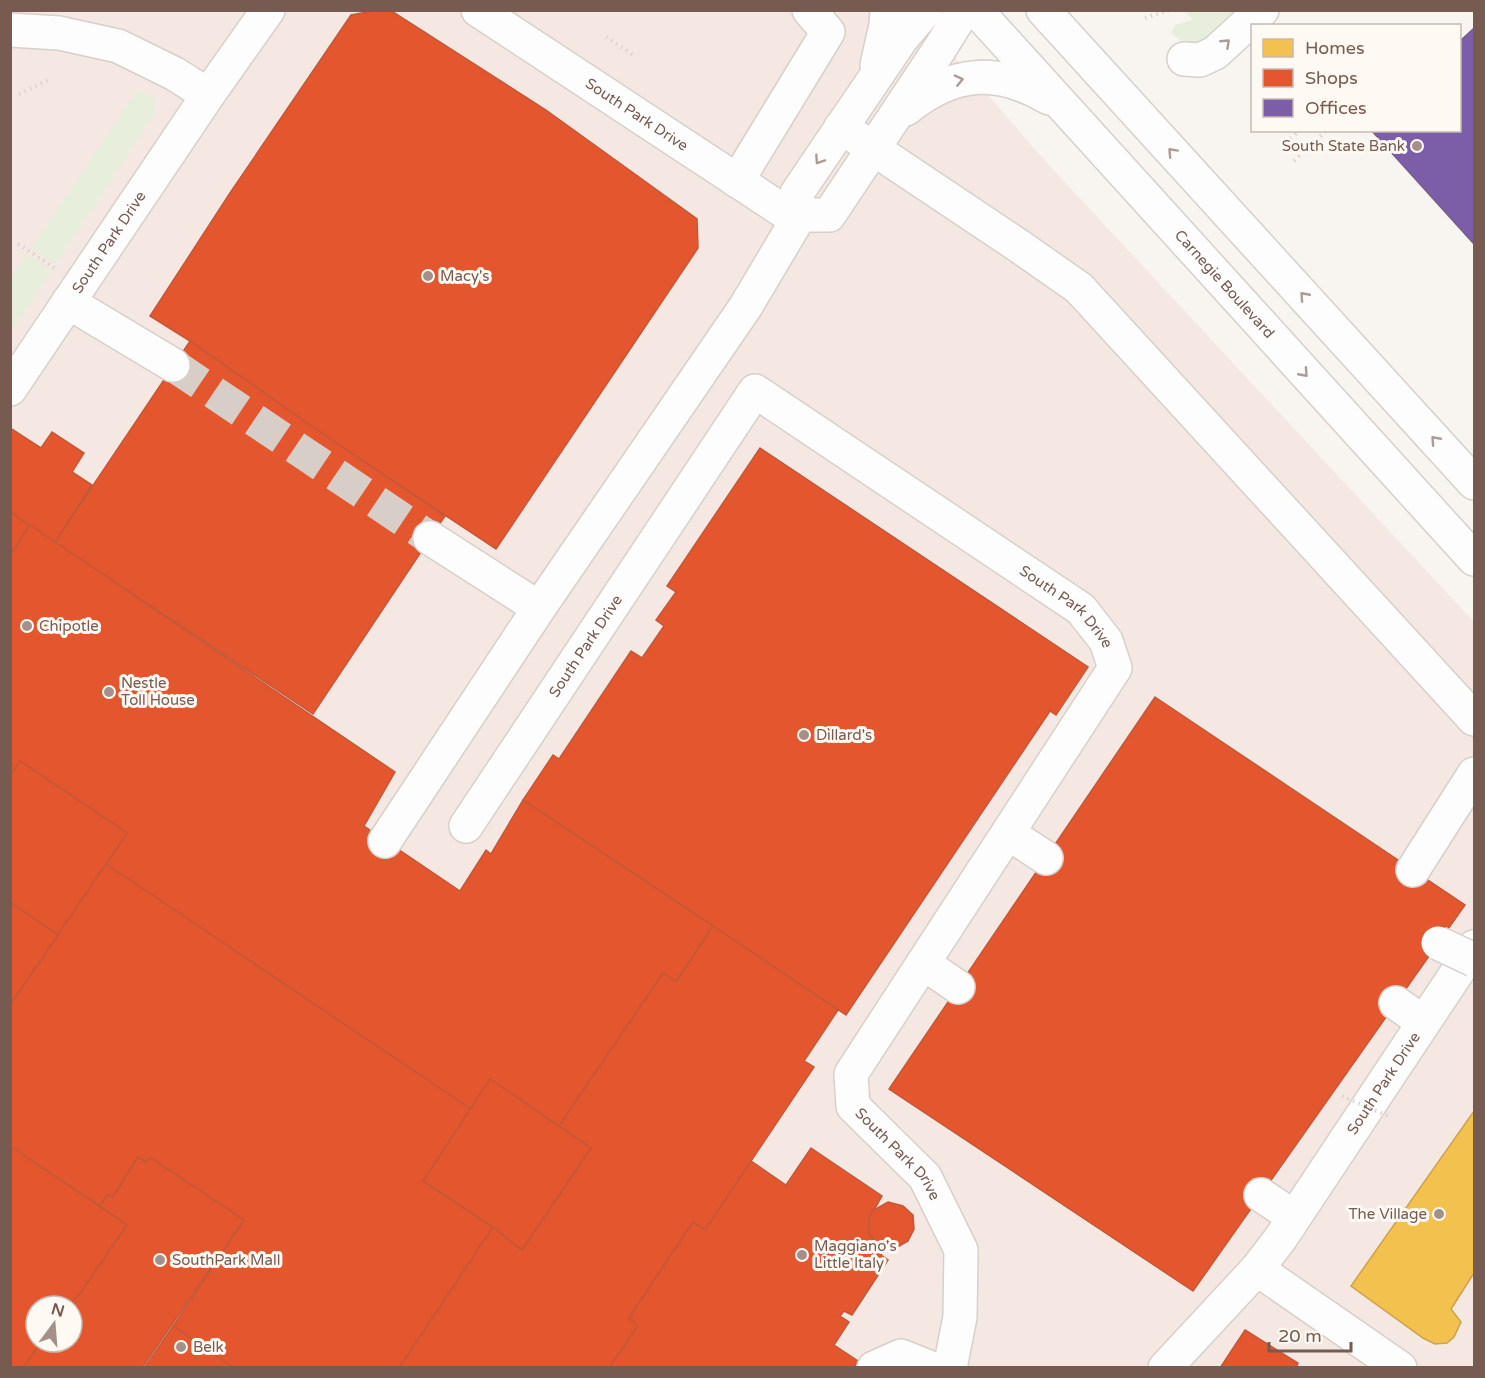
<svg xmlns="http://www.w3.org/2000/svg" width="1485" height="1378" viewBox="0 0 1485 1378" font-family="'Varela Round',sans-serif">
<rect width="100%" height="100%" fill="#f8f4f0"/>
<!-- commercial -->
<path fill="#f5e7e2" fill-rule="evenodd" d="M10 11H915L1046 162 1474 622V1367H11ZM36 1306H72V1342H36Z"/>
<!-- green -->
<g fill="#e8eedc">
<polygon points="1185,11 1245,11 1206,45 1189,48 1171,33 1175,25 1193,20"/>
<polygon points="139,91 153,97 155,103 155,110 152,118 56,264 31,248 133,96"/>
<polygon points="27,254 52,271 11,332 11,278"/>
</g>
<!-- homes -->
<polygon fill="#f2c14e" stroke="#cda24f" stroke-width="1.5" points="1474,1111 1474,1273 1451,1309 1461,1322 1454,1337 1447,1343 1435,1344 1423,1338 1351,1286"/>
<!-- shops -->
<g fill="#e4572e" stroke="#c35838" stroke-width="1.5">
<polygon points="378,10 390,10 546,110 697,219 698,248 496,549 333,441 190,341 150,316 230,193 351,15"/>
<polygon points="190,341 333,441 445,516 313,714 55,542"/>
<polygon points="10,428 41,448 52,432 84,453 72,472 92,485 55,542 10,512"/>
<polygon points="760,448 1088,667 1056,715 1050,711 846,1015 523,800 553,755 559,759 631,651 642,658 664,626 656,620 676,592 667,586"/>
<polygon points="10,512 30,525 10,555"/>
<polygon points="30,525 395,772 364,826 460,891 486,850 491,854 523,800 713,926 676,982 663,973 559,1126 490,1079 472,1110 106,864 127,833 20,761 10,776 10,555"/>
<polygon points="1155,697 1465,905 1193,1291 889,1089"/>
<polygon points="20,761 127,833 58,935 10,902 10,776"/>
<polygon points="106,864 472,1110 423,1181 493,1227 399,1368 234,1368 173,1326 244,1220 151,1158 146,1162 138,1157 113,1197 107,1195 100,1206 10,1146 10,1005"/>
<polygon points="10,902 58,935 10,1005"/>
<polygon points="713,926 838,1010 804,1061 814,1067 705,1230 693,1222 629,1318 638,1326 609,1368 399,1368 493,1227 522,1250 591,1148 559,1126 663,973 676,982"/>
<polygon points="490,1079 591,1148 522,1250 493,1227 423,1181"/>
<polygon points="10,1146 127,1225 79,1295 67,1306 36,1306 36,1342 41,1342 23,1368 10,1368"/>
<polygon points="811,1148 882,1196 869,1219 869,1233 876,1243 885,1249 881,1255 888,1260 852,1315 844,1311 840,1316 849,1322 834,1345 858,1361 855,1366 857,1368 609,1368 638,1326 629,1318 693,1222 705,1230 751,1161 786,1185"/>
<polygon points="138,1157 146,1162 151,1158 244,1220 142,1368 23,1368 41,1342 72,1342 72,1306 67,1306 79,1295 127,1225 100,1206 107,1195 113,1197"/>
<polygon points="888,1202 903,1206 913,1215 914,1229 908,1241 896,1248 885,1249 876,1243 869,1233 869,1219 872,1211"/>
<polygon points="173,1326 234,1368 144,1368"/>
<polygon points="1245,1330 1298,1363 1297,1366 1300,1368 1220,1368"/>
</g>
<!-- offices -->
<polygon fill="#7b5ea7" stroke="#7a5d8d" stroke-width="1.5" points="1473,29 1474,30 1474,244 1371,130 1460,130 1460,41"/>
<g fill="none" stroke-linecap="round" stroke-linejoin="round">
<!-- minor-tunnel -->
<polyline stroke="#d8cec8" stroke-width="33" stroke-dasharray="33 16" stroke-linecap="butt" points="173,365 430,538"/>
<!-- minor casing -->
<g stroke="#d6d0cb" stroke-width="36">
<g id="minor">
<path id="s1" d="M478 10 797 220"/>
<path id="s2" d="M976 10 1474 559"/>
<polyline points="1043,10 1474,483"/>
<polyline points="10,30 59,33 118,46 175,74 208,95"/>
<polyline points="1184,59 1200,60 1215,53 1262,10"/>
<polyline points="877,65 886,25 887,10"/>
<path d="M906 109C953 71 996 67 1049 98"/>
<polyline points="841,127 1016,244 1079,288 1474,719"/>
<polyline points="737,181 828,32 809,10"/>
<polyline points="800,215 829,215 939,50 959,18 962,10"/>
<polyline points="68,302 173,365"/>
<path id="s3" d="M10 389 208 95 268 10"/>
<polyline points="430,538 539,608"/>
<path id="s4" d="M466 826 755 391 1081 609 1106 641 1115 668 851 1074 853 1106 925 1177 961 1250 960 1317 950 1368"/>
<polyline points="1008,833 1046,858"/>
<polyline points="385,841 539,608 746,306 800,215 797,193 902,38 926,10"/>
<polyline points="1413,870 1474,774"/>
<polyline points="923,963 958,987"/>
<polyline points="1396,1003 1423,1022"/>
<polyline points="1261,1195 1294,1217"/>
<polyline points="1257,1269 1400,1368"/>
<polyline points="874,1368 901,1356 931,1368"/>
<path id="s5" d="M1165 1368 1257 1269 1280 1239 1474 947"/>
</g>
</g>
<!-- path -->
<g stroke="#dad3d0" stroke-width="4" stroke-dasharray="1.5 4.5" stroke-linecap="butt">
<polyline points="1145,18 1170,10"/>
<polyline points="606,37 635,56"/>
<polyline points="19,94 51,79"/>
<polyline points="1282,147 1300,130"/>
<polyline points="1294,161 1326,131"/>
<polyline points="18,244 55,268"/>
</g>
<!-- minor -->
<use href="#minor" stroke="#fefdfd" stroke-width="33"/>
<!-- minor-bridge casing -->
<g stroke="#d6d0cb" stroke-width="36" stroke-linecap="butt">
<polyline id="minor-bridge" points="1438,943 1474,960"/>
</g>
<!-- path-bridge -->
<polyline stroke="#dad3d0" stroke-width="4" stroke-dasharray="1.5 4.5" stroke-linecap="butt" points="1342,1096 1390,1117"/>
<!-- minor-bridge -->
<use href="#minor-bridge" stroke="#fefdfd" stroke-width="33"/>
</g>
<!-- one-way arrows -->
<defs><path id="oneway-chevron" d="M-2-3.5L2.5 0L-2 3.5" fill="none" stroke-width="1.6" stroke-linecap="round" stroke-linejoin="round" transform="scale(1.5)"/></defs>
<g stroke="#ad9b95">
<use href="#oneway-chevron" transform="translate(1226 43) rotate(-43)"/>
<use href="#oneway-chevron" transform="translate(959 80) rotate(-13)"/>
<use href="#oneway-chevron" transform="translate(1172 152) rotate(-133)"/>
<use href="#oneway-chevron" transform="translate(819 160) rotate(124)"/>
<use href="#oneway-chevron" transform="translate(1304 296) rotate(-132)"/>
<use href="#oneway-chevron" transform="translate(1304 373) rotate(48)"/>
<use href="#oneway-chevron" transform="translate(1435 440) rotate(-132)"/>
</g>
<!-- markers -->
<g fill="#a49088" stroke="#fef9f3" stroke-width="2">
<circle cx="1417" cy="146" r="6"/>
<circle cx="428" cy="276" r="6"/>
<circle cx="27" cy="626" r="6"/>
<circle cx="109" cy="692" r="6"/>
<circle cx="804" cy="735" r="6"/>
<circle cx="1439" cy="1214" r="6"/>
<circle cx="802" cy="1255" r="6"/>
<circle cx="160" cy="1260" r="6"/>
<circle cx="181" cy="1347" r="6"/>
</g>
<g text-anchor="middle" dominant-baseline="central" stroke-width="6" stroke-linejoin="round" paint-order="stroke">
<!-- street labels -->
<g font-size="15" fill="#775a50" stroke="#fef9f3">
<text stroke="none"><textPath href="#s1" startOffset="190">South Park Drive</textPath></text>
<text stroke="none"><textPath href="#s3" startOffset="177">South Park Drive</textPath></text>
<text stroke="none"><textPath href="#s2" startOffset="370">Carnegie Boulevard</textPath></text>
<text stroke="none"><textPath href="#s4" startOffset="902">South Park Drive</textPath></text>
<text stroke="none"><textPath href="#s4" startOffset="216">South Park Drive</textPath></text>
<text stroke="none"><textPath href="#s5" startOffset="360">South Park Drive</textPath></text>
<text stroke="none"><textPath href="#s4" startOffset="1566">South Park Drive</textPath></text>
</g>
<!-- poi labels -->
<g font-size="15" fill="#775a50" stroke="#fef9f3" text-anchor="start">
<text x="1405" y="146" text-anchor="end">South State Bank</text>
<text x="440" y="276">Macy's</text>
<text x="39" y="626">Chipotle</text>
<text x="121" y="683">Nestle<tspan x="121" dy="17">Toll House</tspan></text>
<text x="816" y="735">Dillard's</text>
<text x="1427" y="1214" text-anchor="end">The Village</text>
<text x="814" y="1246">Maggiano's<tspan x="814" dy="17">Little Italy</tspan></text>
<text x="172" y="1260">SouthPark Mall</text>
<text x="193" y="1347">Belk</text>
</g>
</g>
<!-- border -->
<rect width="1485" height="1378" fill="none" stroke="#775a50" stroke-width="24"/>
<!-- legend -->
<rect x="1251" y="24" width="210" height="108" fill="#fef9f3" stroke="#c8b9b2" stroke-width="1.5"/>
<rect x="1263" y="39" width="30" height="18" fill="#f2c14e" stroke="#c8b9b2" stroke-width="1.5"/>
<text x="1305" y="54" font-size="18" fill="#775a50">Homes</text>
<rect x="1263" y="69" width="30" height="18" fill="#e4572e" stroke="#c8b9b2" stroke-width="1.5"/>
<text x="1305" y="84" font-size="18" fill="#775a50">Shops</text>
<rect x="1263" y="99" width="30" height="18" fill="#7b5ea7" stroke="#c8b9b2" stroke-width="1.5"/>
<text x="1305" y="114" font-size="18" fill="#775a50">Offices</text>
<!-- north arrow -->
<g transform="translate(54 1324) rotate(16)"><circle r="28" fill="#fef9f3" stroke="#c8b9b2" stroke-width="1.5"/>
<path d="M0-4.5L10 22L0 15L-10 22Z" fill="#a49088"/>
<text y="-9" font-size="16" font-weight="bold" text-anchor="middle" fill="#775a50">N</text>
</g>
<!-- scale -->
<path d="M1269 1342v9h82v-9" fill="none" stroke="#775a50" stroke-width="3"/>
<text x="1278" y="1342" font-size="18" fill="#775a50" stroke="#fef9f3" stroke-width="4.5" paint-order="stroke">20 m</text>
</svg>
